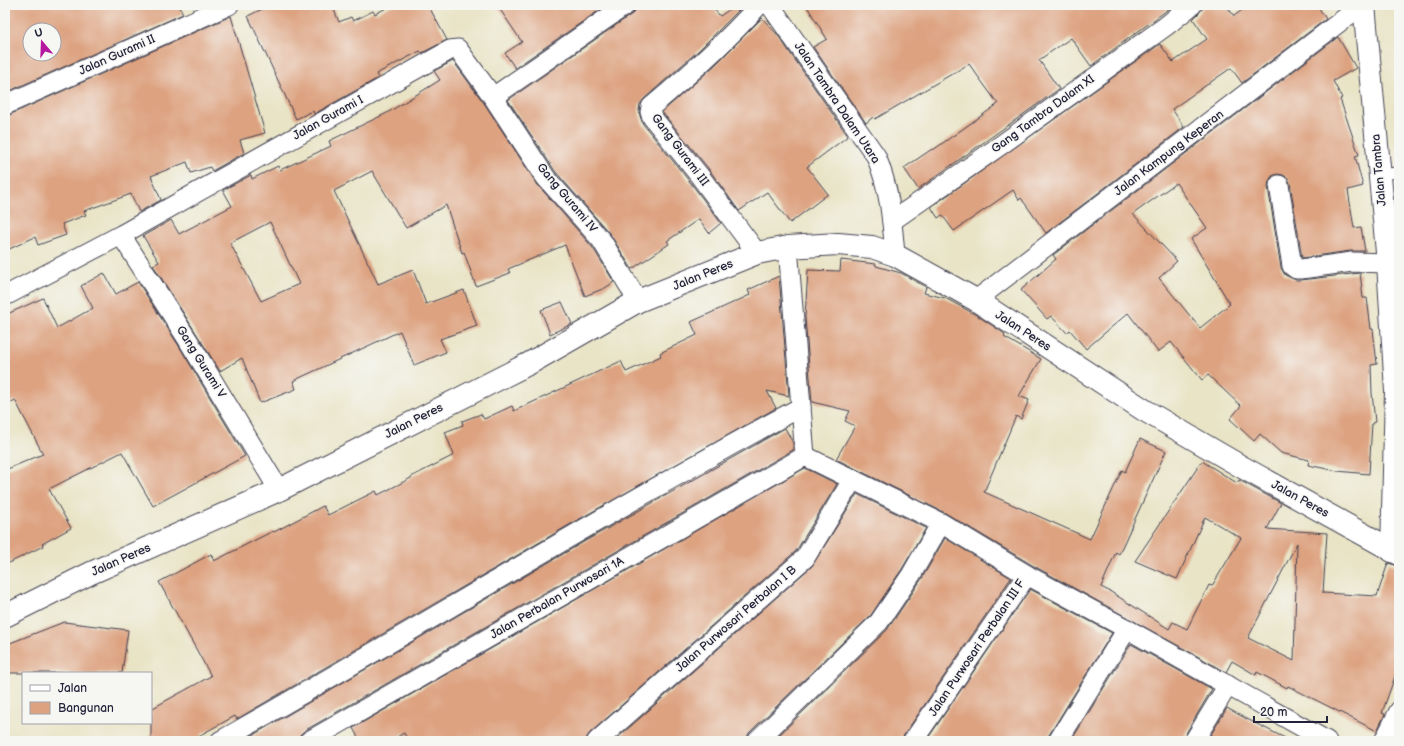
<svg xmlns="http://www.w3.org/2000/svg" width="1404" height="746" viewBox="0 0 1404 746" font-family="'Balsamiq Sans',sans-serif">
<rect width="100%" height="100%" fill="#f6f6f2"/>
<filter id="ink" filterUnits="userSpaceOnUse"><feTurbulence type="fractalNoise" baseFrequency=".025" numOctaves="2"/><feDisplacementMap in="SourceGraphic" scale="8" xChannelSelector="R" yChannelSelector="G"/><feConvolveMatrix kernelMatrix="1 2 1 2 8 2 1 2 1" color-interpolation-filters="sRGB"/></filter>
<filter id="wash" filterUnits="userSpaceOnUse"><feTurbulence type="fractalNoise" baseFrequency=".012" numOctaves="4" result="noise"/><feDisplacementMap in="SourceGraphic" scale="16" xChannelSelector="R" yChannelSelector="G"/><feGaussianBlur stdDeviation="0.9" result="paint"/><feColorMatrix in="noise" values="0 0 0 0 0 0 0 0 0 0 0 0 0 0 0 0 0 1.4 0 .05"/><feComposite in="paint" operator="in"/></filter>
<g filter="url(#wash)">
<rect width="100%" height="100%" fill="#e9e4c6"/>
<g id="blocks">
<!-- building -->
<g fill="#dda280" fill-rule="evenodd">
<path d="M5 5H179L183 14 5 93ZM30 30H54V54H30Z"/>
<polygon points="270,5 332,5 339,22 351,17 353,21 373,11 375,14 392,5 428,5 447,40 422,53 420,51 376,74 378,78 314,114 313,111 296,119 248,16"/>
<polygon points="497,5 607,5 515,68 505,53 522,42"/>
<polygon points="637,5 710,5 720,16 736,5 744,5 699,50 644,99 640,104 639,110 640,116 643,124 690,182 721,223 709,233 699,219 667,241 669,244 632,269 610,234 555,171 508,100 632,14 636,10"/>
<polygon points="806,5 1174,5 1091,66 1071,38 1039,60 1059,89 918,189 904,168 932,149 933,150 998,104 969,64 875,119 873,117 866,123 813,47 827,39"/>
<polygon points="1203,5 1226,5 1234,16 1249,5 1317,5 1326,19 1242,83 1231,68 1172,109 1184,127 1046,233 1021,198 1019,200 1013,190 954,231 942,215 938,218 931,207 1160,44 1173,62 1207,39 1193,19 1199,13 1202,9"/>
<polygon points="231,16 265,133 240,140 244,153 212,171 210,167 191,173 187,162 151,176 161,200 139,212 131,194 84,211 86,215 62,224 66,235 38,245 35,237 5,251 5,116 9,115"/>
<polygon points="762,18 777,34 848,136 807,167 828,194 790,223 767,192 739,211 708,168 662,112 714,66"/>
<path d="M1338 37 1356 68 1333 81 1342 98 1340 99 1359 155 1355 156 1363 186 1348 190 1354 228 1361 227 1365 251H1350L1302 258 1290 183 1288 178 1283 175 1277 174 1272 176 1269 181 1268 187 1281 268 1285 275 1296 280H1301L1360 273 1363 298H1367L1371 329H1373L1377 364 1371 365 1372 393 1375 422 1372 423 1369 474 1337 471 1308 465 1309 460 1281 453 1260 434 1254 441 1230 419 1241 406 1208 375 1202 380 1171 342 1158 352 1128 313 1086 349 1070 330 1067 333 1051 316 1047 319 1021 290 1056 259 1053 255ZM1176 183 1207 228 1191 239 1230 304 1200 328 1159 278 1177 261 1133 214Z"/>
<path d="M453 61 484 103 537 184 593 248 614 282 605 288 585 296 565 245 508 269 510 273 476 286 464 252 462 253 446 205 406 228 372 171 334 191 378 284 413 270 426 304 464 290 477 326 440 339 446 352 414 365 400 331 293 381 296 389 260 403 242 358 220 371 153 265 159 262 143 236 171 220 179 234 232 206 223 190 251 175 252 179 278 166 280 170 331 146 329 141 387 113 440 80 434 71ZM270 222 299 284 261 301 230 243Z"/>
<path d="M841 260 876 264V266L901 273 926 287 924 293 945 298 978 316 1005 334 1004 337 1041 359 1019 396 1029 400 1021 419 1016 416 984 492 1090 539 1122 470 1125 472 1140 439 1166 451 1119 554 1116 552 1101 587 1111 592 1169 629 1173 622 1187 629 1209 585 1212 586 1241 538 1205 517 1177 579 1135 561 1202 461 1237 483 1239 480 1281 503 1267 529 1327 533 1323 593 1377 596 1388 563 1399 566V665L1382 713 1385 714 1377 731 1288 686 1287 688 1257 672 1256 675 1232 661 1226 672 1032 565 947 514 836 459 855 426 845 421 850 411 812 402 805 317 808 270 840 271ZM1297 543 1294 661 1248 638Z"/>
<polygon points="104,273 116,294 138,282 179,346 245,456 153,506 122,452 49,489 71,528 42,544 43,546 5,565 5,470 43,454 15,400 5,406 5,315 43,298 57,328 93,308 81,286"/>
<polygon points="779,276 789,396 767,391 776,408 576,521 237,719 235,716 202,734 202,735 192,741 151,741 151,709 211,676 159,582 211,554 214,561 273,531 274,532 323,506 328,515 376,491 378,495 411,478 411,477 454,455 445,432 463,425 462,421 481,414 484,419 512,406 514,411 621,361 626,372 661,356 660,353 697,335 691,322 750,295 748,290"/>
<polygon points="562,302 572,324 550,334 541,310"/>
<polygon points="785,428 793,443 793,450 304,731 300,735 299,739 293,741 250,741 248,738 587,540"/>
<polygon points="805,468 837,484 796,551 590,733 587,737 586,741 408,741 404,733 390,741 360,741 353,728"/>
<polygon points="857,494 926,528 902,569 871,615 749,733 746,741 614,741 812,566"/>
<polygon points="945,538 1011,578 904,735 902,741 773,741 887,630 921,580"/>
<polygon points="1030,589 1112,633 1049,735 1047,741 926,741"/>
<polygon points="64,622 128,630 122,673 5,673 5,645"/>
<polygon points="1131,644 1212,689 1185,735 1183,741 1071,741"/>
<polygon points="1227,708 1245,718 1291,741 1207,741"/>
</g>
</g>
</g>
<g filter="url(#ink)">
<use href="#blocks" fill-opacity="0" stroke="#403f50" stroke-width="1"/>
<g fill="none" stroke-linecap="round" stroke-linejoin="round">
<!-- service casing -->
<g stroke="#403f50" stroke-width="12">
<polyline id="service" points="1380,175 1399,172"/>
</g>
<!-- minor casing -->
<g stroke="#403f50" stroke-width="21">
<g id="minor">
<path d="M770 5 876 156C890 190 892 219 895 255"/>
<polyline points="493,97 546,178 602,241 638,301"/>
<polyline points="5,105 229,5"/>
<polyline points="1279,185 1292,266 1296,269 1301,269 1352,262 1388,263"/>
<polyline points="892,221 1001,145 1166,26 1192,5"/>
<polyline points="121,235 188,340 279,490"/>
<polyline points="788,247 805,456"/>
<path d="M757 253 699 175 652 117 650 112 651 107C689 75 726 42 759 5"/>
<polyline points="5,296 121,235 450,50 458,49 493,97 626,5"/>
<polyline points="976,300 1362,5"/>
<polyline points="805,456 941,523 1027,575 1127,629 1327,741"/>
<path d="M220 741C414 631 604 513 801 407"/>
<polyline points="309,741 805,456"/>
<polyline points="597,741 805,558 853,479"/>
<polyline points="757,741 879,622 911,575 941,523"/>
<polyline points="913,741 1027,575"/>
<polyline points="1058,741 1127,629"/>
<polyline points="1194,741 1228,685"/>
<polyline points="1384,741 1399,711"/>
</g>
</g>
<!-- tertiary casing -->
<g stroke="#403f50" stroke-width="24">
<g id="tertiary">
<polyline points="1364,5 1388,263 1396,391 1392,551"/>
<polyline points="5,616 91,573 279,490 530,363 638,301 757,253 788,247 838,244 872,247 895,255 976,300 1144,410 1242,467 1399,554"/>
</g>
</g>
<!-- service -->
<use href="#service" stroke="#fff" stroke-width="10"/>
<!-- minor -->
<use href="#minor" stroke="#fff" stroke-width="19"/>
<!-- tertiary -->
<use href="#tertiary" stroke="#fff" stroke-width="22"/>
</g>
</g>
<g text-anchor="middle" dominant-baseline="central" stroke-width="3" stroke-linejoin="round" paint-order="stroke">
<!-- street labels -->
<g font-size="12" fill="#22223b" stroke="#f6f6f2">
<text transform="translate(117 55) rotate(-24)">Jalan Gurami II</text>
<text transform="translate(837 103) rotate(56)">Jalan Tambra Dalam Utara</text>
<text transform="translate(1043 114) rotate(-36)">Gang Tambra Dalam XI</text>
<text transform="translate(328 118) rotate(-29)">Jalan Gurami I</text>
<text transform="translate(680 150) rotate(53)">Gang Gurami III</text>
<text transform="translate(1169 153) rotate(-37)">Jalan Kampung Keperan</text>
<text transform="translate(1379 170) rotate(-95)">Jalan Tambra</text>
<text transform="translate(567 198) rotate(50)">Gang Gurami IV</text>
<text transform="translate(703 275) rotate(-22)">Jalan Peres</text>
<text transform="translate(1023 331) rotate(33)">Jalan Peres</text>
<text transform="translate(201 362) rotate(58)">Gang Gurami V</text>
<text transform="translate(414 421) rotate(-27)">Jalan Peres</text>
<text transform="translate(1300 499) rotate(29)">Jalan Peres</text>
<text transform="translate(121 560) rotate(-24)">Jalan Peres</text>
<text transform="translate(557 598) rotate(-30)">Jalan Perbalan Purwosari 1A</text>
<text transform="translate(736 619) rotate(-41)">Jalan Purwosari Perbalan I B</text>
<text transform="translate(977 648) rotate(-56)">Jalan Purwosari Perbalan III F</text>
</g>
</g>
<!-- margin -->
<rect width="1404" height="746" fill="none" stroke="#f6f6f2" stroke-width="20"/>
<!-- legend -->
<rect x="22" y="672" width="130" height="52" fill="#f6f6f2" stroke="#a1a1a9"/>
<rect x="30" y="685" width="20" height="6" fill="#ffffff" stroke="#a1a1a9"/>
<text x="58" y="692" font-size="12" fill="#22223b">Jalan</text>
<rect x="30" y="702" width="20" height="12" fill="#dda280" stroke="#a1a1a9"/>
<text x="58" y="712" font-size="12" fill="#22223b">Bangunan</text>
<!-- north arrow -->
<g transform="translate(42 42) rotate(341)"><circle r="19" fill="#f6f6f2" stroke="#a1a1a9"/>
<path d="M0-3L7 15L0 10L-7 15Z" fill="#b5179e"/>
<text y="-6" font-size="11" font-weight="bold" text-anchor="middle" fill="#22223b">U</text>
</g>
<!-- scale -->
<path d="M1254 716v6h73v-6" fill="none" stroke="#22223b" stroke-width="2"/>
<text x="1260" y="716" font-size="12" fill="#22223b" stroke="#f6f6f2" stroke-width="3" paint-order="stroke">20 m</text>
</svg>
